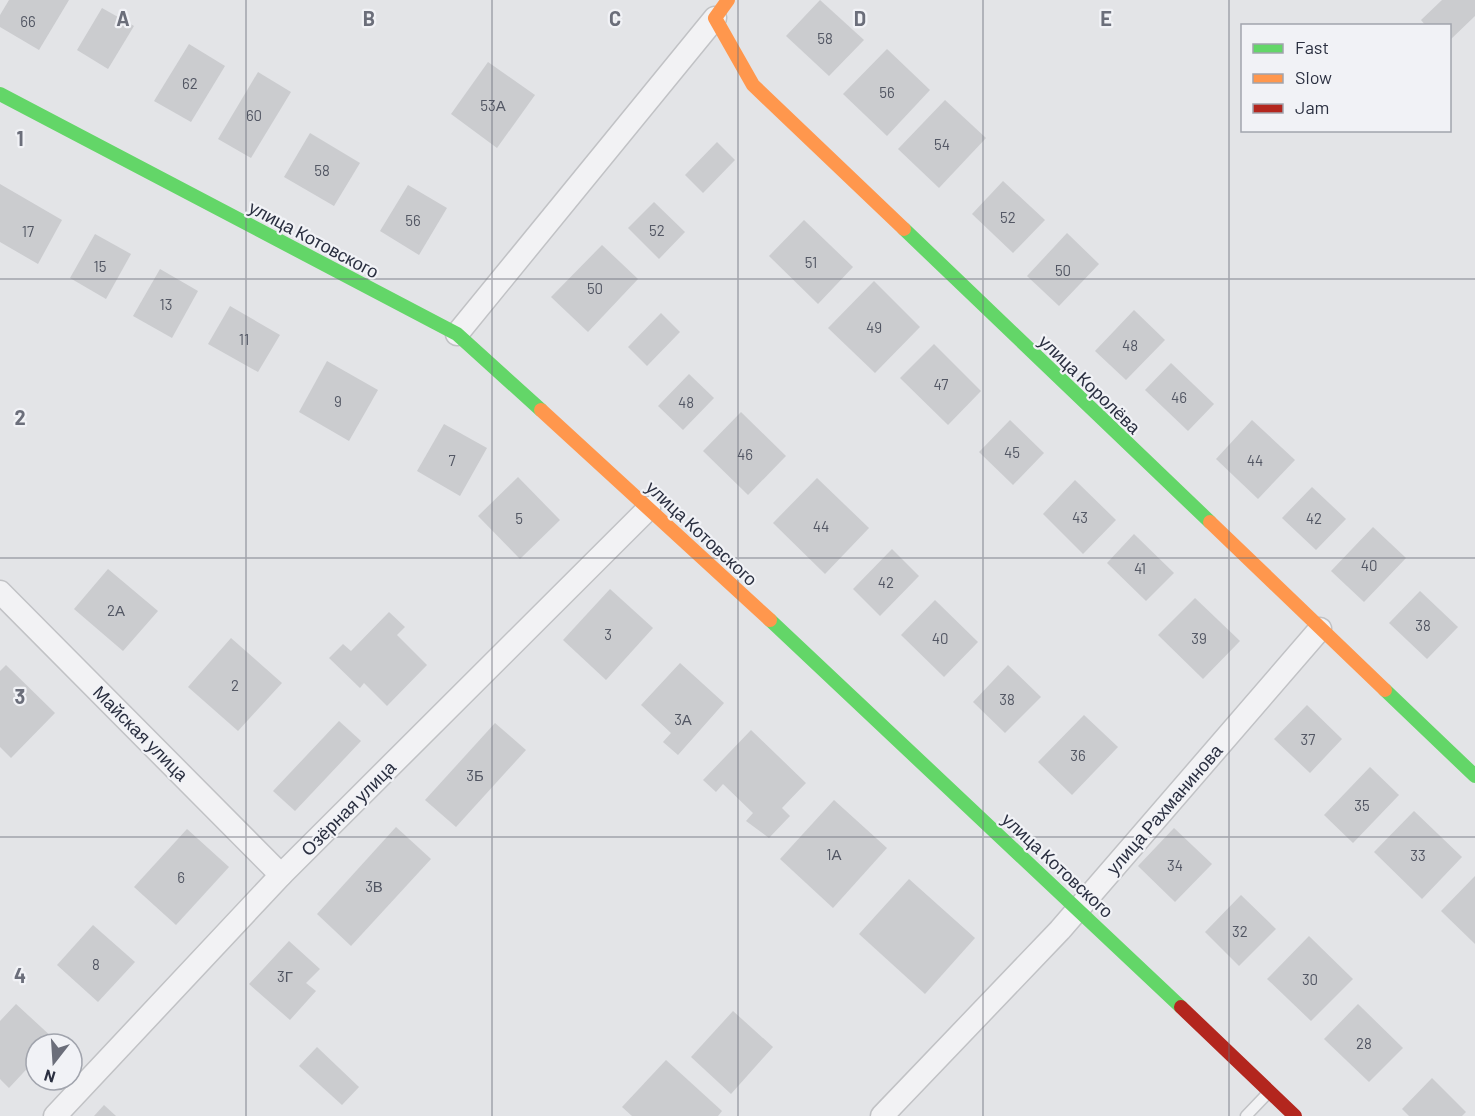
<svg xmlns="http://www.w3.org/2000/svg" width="1475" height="1116" viewBox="0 0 1475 1116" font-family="Barlow,sans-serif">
<rect width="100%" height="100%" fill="#e3e4e7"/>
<!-- building -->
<g fill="#cbcccf">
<polygon points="9,0 69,0 39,50 0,27 0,15"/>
<polygon points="820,0 864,40 829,76 786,36"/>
<polygon points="1442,0 1475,0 1475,16 1450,40 1450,26 1426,26 1421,20"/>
<polygon points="102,8 134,26 108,69 77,50"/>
<polygon points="189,44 225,66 191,122 154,101"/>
<polygon points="887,49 930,90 887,136 843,94"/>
<polygon points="488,62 535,95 497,148 451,114"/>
<polygon points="258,72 291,92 251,158 218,139"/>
<polygon points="945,100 986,138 939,188 898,149"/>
<polygon points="310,133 360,163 334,206 284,177"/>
<polygon points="717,142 735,160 703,193 685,175"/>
<polygon points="1003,181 1045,220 1013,253 972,214"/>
<polygon points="0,184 62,220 38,264 0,242"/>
<polygon points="408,185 447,208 419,255 380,231"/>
<polygon points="654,202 685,232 659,259 628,228"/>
<polygon points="804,220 853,267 818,304 769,256"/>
<polygon points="1067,233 1099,264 1059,306 1027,276"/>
<polygon points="95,234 131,254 106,299 70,278"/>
<polygon points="602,245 638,279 588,332 551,297"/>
<polygon points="160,269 198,291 172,338 133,316"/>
<polygon points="874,281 920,327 875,373 828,328"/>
<polygon points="230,306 280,335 258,372 208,344"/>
<polygon points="1134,310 1165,340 1126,380 1095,351"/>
<polygon points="661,313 680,332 647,366 628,347"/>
<polygon points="934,344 981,391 948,425 900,378"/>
<polygon points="327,361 378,390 349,441 299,412"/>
<polygon points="1171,363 1214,404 1188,431 1145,390"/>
<polygon points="689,374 714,398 683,430 658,406"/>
<polygon points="741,412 786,456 748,495 703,451"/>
<polygon points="1010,420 1044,453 1013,485 979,452"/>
<polygon points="1252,420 1295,460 1258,499 1216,459"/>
<polygon points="444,424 487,448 460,496 417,471"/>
<polygon points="518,477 560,520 520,559 478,516"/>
<polygon points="817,478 869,528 825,574 773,523"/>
<polygon points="1075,480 1116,520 1083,554 1043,514"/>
<polygon points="1312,487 1346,519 1316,550 1282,518"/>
<polygon points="1373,527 1406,558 1364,602 1331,571"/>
<polygon points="1134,534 1174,573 1146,601 1107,563"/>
<polygon points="892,549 919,576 880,616 853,589"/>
<polygon points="108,569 158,611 123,651 74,609"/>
<polygon points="610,589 653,628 606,680 563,640"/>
<polygon points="1420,591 1458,627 1427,659 1389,623"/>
<polygon points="1195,598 1240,641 1203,679 1158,635"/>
<polygon points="935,600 978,642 944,677 901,635"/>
<polygon points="389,612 405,627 397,635 427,665 387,706 364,683 360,688 329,658 343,644 351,651"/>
<polygon points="231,638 282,683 238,731 188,687"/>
<polygon points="680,663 724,703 678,755 663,742 671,733 641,705"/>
<polygon points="6,665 55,713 11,758 0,747 0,671"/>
<polygon points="1008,665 1041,697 1005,733 973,702"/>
<polygon points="1307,705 1342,739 1310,773 1274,739"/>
<polygon points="1084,715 1118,747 1072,795 1038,762"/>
<polygon points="339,721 361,741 295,811 273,791"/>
<polygon points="495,723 526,750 456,827 425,800"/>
<polygon points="751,730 806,783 782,808 790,816 769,838 746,821 753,813 723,784 716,792 703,780"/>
<polygon points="1370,767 1399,795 1353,843 1324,815"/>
<polygon points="834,800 887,848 833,908 780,859"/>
<polygon points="1414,811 1462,857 1422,899 1374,852"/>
<polygon points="396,827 431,859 351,946 317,914"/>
<polygon points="1174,828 1212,864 1175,902 1138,866"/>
<polygon points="187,829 229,867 176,925 134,887"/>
<polygon points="1475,876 1475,944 1441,911"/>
<polygon points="909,879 975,938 925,994 859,934"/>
<polygon points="1241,895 1276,929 1239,966 1205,932"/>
<polygon points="93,925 135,962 98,1002 57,965"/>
<polygon points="1309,936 1353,979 1311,1021 1267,979"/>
<polygon points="289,941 320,969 306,983 316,991 290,1020 249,984"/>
<polygon points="16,1004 54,1039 49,1044 36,1044 36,1059 9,1088 0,1079 0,1021"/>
<polygon points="1358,1004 1403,1048 1369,1082 1324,1039"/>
<polygon points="733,1011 773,1047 731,1094 691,1057"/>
<polygon points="317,1047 359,1087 342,1105 299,1066"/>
<polygon points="666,1060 722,1111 718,1116 632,1116 622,1107"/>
<polygon points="1432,1078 1466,1112 1462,1116 1409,1116 1402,1109"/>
<polygon points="104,1105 116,1116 94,1116"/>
</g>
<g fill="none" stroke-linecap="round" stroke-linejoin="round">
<!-- lane casing -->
<g stroke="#c1c2c5" stroke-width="13">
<polyline id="lane" points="1246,1116 1267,1094"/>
</g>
<!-- street casing -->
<g stroke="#c1c2c5" stroke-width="25">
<g id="street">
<polyline points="457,334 715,18"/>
<polyline points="0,592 281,875"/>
<polyline points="55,1116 281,875 649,508"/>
<polyline points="882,1116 1060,930 1320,629"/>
</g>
</g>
<!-- lane -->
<use href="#lane" stroke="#f2f2f4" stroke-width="10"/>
<!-- street -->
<use href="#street" stroke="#f2f2f4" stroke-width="22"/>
<!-- fast -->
<g stroke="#63d668" stroke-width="14">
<polyline points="0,94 457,334 541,410"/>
<polyline points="904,229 1210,522"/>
<polyline points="770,620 1181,1007"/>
<polyline points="1385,690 1475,776"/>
</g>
<!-- slow -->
<g stroke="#ff974d" stroke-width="14">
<polyline points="728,0 715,18 753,85 904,229"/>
<polyline points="541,410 770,620"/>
<polyline points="1210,522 1385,690"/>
</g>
<!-- jam -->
<polyline stroke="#b3261e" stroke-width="14" points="1181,1007 1295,1116"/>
</g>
<!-- grid -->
<path fill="none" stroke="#6b6e7a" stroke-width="1.5" stroke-opacity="0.55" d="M246 0V1116M492 0V1116M738 0V1116M983 0V1116M1229 0V1116M0 279H1475M0 558H1475M0 837H1475"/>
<g text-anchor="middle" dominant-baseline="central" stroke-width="4.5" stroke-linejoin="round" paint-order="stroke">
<!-- number labels -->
<g font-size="15" fill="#535764">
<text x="28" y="21">66</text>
<text x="825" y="38">58</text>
<text x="190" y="83">62</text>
<text x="887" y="92">56</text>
<text x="493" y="105">53А</text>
<text x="254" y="115">60</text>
<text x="942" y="144">54</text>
<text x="322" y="170">58</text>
<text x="1008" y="217">52</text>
<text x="413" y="220">56</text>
<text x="657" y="230">52</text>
<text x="28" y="231">17</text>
<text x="811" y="262">51</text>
<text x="100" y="266">15</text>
<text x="1063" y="270">50</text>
<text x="595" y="288">50</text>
<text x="166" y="304">13</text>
<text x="874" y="327">49</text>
<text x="244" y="339">11</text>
<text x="1130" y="345">48</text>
<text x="941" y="384">47</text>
<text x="1179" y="397">46</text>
<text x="338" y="401">9</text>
<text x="686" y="402">48</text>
<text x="1012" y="452">45</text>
<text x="745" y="454">46</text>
<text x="452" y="460">7</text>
<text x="1255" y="460">44</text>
<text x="1080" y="517">43</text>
<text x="519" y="518">5</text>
<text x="1314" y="518">42</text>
<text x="821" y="526">44</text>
<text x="1369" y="565">40</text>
<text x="1140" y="568">41</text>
<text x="886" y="582">42</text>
<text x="116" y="610">2А</text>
<text x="1423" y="625">38</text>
<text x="608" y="634">3</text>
<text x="940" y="638">40</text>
<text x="1199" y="638">39</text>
<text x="235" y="685">2</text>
<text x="1007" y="699">38</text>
<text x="683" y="719">3А</text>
<text x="1308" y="739">37</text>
<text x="1078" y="755">36</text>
<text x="475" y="775">3Б</text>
<text x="1362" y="805">35</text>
<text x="834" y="854">1А</text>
<text x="1418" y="855">33</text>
<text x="1175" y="865">34</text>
<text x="181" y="877">6</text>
<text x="374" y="886">3В</text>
<text x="1240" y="931">32</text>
<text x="96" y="964">8</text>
<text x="285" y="976">3Г</text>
<text x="1310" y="979">30</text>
<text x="1364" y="1043">28</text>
</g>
<!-- street labels -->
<g font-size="18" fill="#2a2f40" stroke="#f1f2f6">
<text transform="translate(314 239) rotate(28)">улица Котовского</text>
<text transform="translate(1090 384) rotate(44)">улица Королёва</text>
<text transform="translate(702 533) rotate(43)">улица Котовского</text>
<text transform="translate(141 733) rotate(45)">Майская улица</text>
<text transform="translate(348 808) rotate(-45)">Озёрная улица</text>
<text transform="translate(1164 809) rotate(-49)">улица Рахманинова</text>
<text transform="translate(1058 865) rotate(43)">улица Котовского</text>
</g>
</g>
<g font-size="20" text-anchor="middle" font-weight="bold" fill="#6b6e7a" stroke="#f1f2f6" stroke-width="4.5" stroke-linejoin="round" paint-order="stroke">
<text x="123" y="26">A</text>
<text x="369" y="26">B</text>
<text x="615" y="26">C</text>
<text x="860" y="26">D</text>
<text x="1106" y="26">E</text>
<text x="20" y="146">1</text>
<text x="20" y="425">2</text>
<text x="20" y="704">3</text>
<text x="20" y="983">4</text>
</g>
<!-- legend -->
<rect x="1241" y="24" width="210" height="108" fill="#f1f2f6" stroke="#a1a4ad" stroke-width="1.5"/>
<rect x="1253" y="44" width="30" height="9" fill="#63d668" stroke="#a1a4ad" stroke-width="1.5"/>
<text x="1295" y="54" font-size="18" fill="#2a2f40">Fast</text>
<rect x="1253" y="74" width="30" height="9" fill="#ff974d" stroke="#a1a4ad" stroke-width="1.5"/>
<text x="1295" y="84" font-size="18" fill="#2a2f40">Slow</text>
<rect x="1253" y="104" width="30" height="9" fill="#b3261e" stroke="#a1a4ad" stroke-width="1.5"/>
<text x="1295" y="114" font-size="18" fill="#2a2f40">Jam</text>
<!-- north arrow -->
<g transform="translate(54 1062) rotate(197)"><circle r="28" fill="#f1f2f6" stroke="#a1a4ad" stroke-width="1.5"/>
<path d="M0-4.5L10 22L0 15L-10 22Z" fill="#6b6e7a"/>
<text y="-9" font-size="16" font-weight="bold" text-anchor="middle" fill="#2a2f40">N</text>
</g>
</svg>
